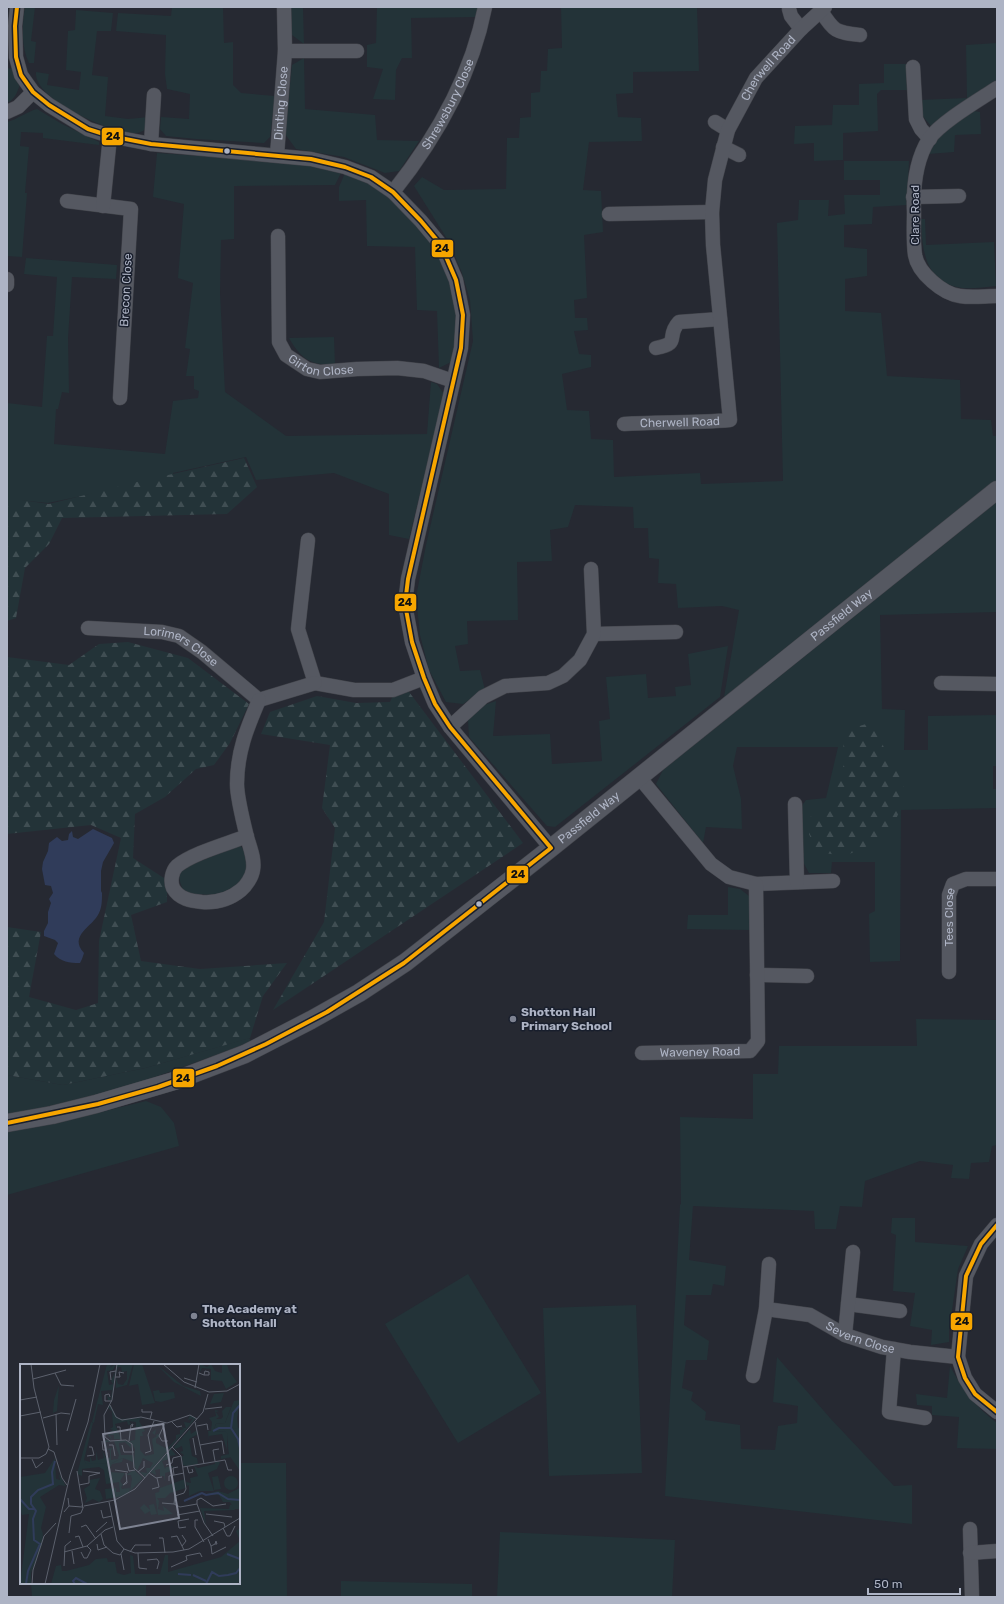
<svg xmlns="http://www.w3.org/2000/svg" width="1004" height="1604" viewBox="0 0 1004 1604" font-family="Rubik,sans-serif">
<defs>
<pattern id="forest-firs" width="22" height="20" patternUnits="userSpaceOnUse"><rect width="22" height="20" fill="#233338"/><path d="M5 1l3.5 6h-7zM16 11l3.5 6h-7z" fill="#404e53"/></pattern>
</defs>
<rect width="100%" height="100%" fill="#262932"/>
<!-- green -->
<g fill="#233338">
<path d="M25 7H35L31 41 36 42 34 63H29C21 47 22 25 25 7Z"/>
<polygon points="172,7 223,7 224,43 233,42 233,85 241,93 275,96 270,137 264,143 196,139 166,136 160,129 161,117 189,119 190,94 167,89 165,74 166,35 116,31 118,13 171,16"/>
<polygon points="291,7 303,7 304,44 292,35"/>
<polygon points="377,7 477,7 477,17 411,18 412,58 402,58 396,70 395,100 373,99 383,69 367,67 367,45 376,43"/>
<polygon points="561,7 697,7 699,71 633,72 633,93 616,94 618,117 641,118 642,141 589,142 583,190 601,191 603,232 584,235 587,298 574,300 575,318 587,318 588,330 574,331 579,354 591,355 591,367 562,374 567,410 589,411 591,439 613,440 614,477 700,473 701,484 783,481 777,223 798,220 799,200 829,200 828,216 845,214 844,195 880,195 880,180 844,180 844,161 909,161 907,205 873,207 872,224 844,225 844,247 867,249 867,276 845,279 845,311 881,313 887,376 960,380 961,419 991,420 993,436 997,436 997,483 786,652 724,697 739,610 722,606 678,608 676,584 658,583 659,559 649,558 648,528 634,528 633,507 575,505 568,527 550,530 552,561 517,562 518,620 467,621 468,644 455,646 460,671 480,670 485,690 463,704 446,702 429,670 420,635 416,597 426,545 473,341 470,300 462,273 449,242 414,186 422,177 444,190 506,189 507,138 519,138 520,118 531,117 531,93 540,92 541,71 547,71 548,49 562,48"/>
<path d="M76 10 113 13 111 31H97L92 75 108 77 105 116 128 119 149 117V126C145 129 142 133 136 133 113 134 33 100 36 72L49 74 47 85 79 90 81 72 66 70 68 31 75 30Z"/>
<polygon points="997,43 997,83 938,124 931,126 920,113 919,100 967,98 966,45"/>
<polygon points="304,58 305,109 375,115 377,140 419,141 399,171 385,173 344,157 296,149 285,134 292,65"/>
<polygon points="884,64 906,64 907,90 881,90 877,94 878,131 843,133 843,160 814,161 814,143 794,144 795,126 832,125 833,105 859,105 859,84 884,83"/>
<path d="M7 68 14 69 20 84C17 93 15 99 7 103Z"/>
<path d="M37 109 62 124 99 142V145L43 138V133L21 132 20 146 29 147 25 193H27L22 257 7 256V122C18 119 26 112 37 109Z"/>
<path d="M974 111 980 112 981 134 955 135 954 152 928 154C940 133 954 124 974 111Z"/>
<polygon points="157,153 306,163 342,171 335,185 234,186 234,239 221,240 220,293 225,392 286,436 427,434 431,382 437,384 444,394 409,539 389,535 389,494 334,473 256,480 246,457 173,473 173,477 48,503 7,499 7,403 42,407 47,336 53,336 57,277 24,274 26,258 117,265 116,279 72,277 68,338 69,393 62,392 58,409 56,409 54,444 165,454 173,401 198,398 199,391 194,389 194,376 186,376 190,349 185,348 193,283 178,278 184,204 153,197"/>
<polygon points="345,173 371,184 391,197 438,250 450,282 459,316 453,361 439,368 437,311 417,310 415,247 367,246 366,200 339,201 339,187"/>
<path d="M921 219H925L926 245 994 242 996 286C985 287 973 289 962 288 924 283 922 248 921 219Z"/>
<path d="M334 337 335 365C310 365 301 359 289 338Z"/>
<polygon points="997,502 997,612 880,615 882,709 905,710 904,750 928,750 928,716 997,715 997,766 993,766 993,789 997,789 997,808 901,810 900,961 870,962 869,914 875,911 875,862 832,862 831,873 809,873 802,860 801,807 806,800 826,798 838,747 737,747 733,766 741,799 742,829 706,827 703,843 656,784 663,770"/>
<polygon points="728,646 720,697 555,827 547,826 469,737 468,720 481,706 496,701 493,736 550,734 552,764 602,761 599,721 610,719 606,677 646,674 648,698 676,696 675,687 691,685 688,654"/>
<path d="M240 845C252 861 250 870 238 884 236 886 234 889 232 891 223 896 195 895 185 893 180 884 178 878 181 869Z"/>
<polygon points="728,887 740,889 749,896 751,905 751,930 687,929 688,915 728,915"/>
<polygon points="916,1019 997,1020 997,1145 992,1146 989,1162 971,1163 969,1179 951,1178 953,1165 920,1161 865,1181 862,1207 840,1206 836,1229 815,1229 814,1211 693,1206 689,1260 726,1266 724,1286 713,1284 711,1295 686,1295 684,1325 709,1341 707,1360 686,1360 682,1388 693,1392 691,1400 706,1412 705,1420 740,1425 741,1449 775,1450 778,1426 797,1423 798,1406 773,1402 777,1357 830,1418 894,1486 912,1485 912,1524 665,1496 680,1205 681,1204 680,1117 753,1119 753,1074 778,1074 779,1046 917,1046"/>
<path d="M249 1038 252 1042C172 1070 91 1105 7 1114V1075L63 1085 145 1068Z"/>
<polygon points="146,1101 161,1107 174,1123 179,1146 7,1195 7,1131 72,1119"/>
<polygon points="892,1218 915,1218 915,1242 968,1246 958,1269 949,1331 949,1342 931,1345 932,1330 910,1326 915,1293 893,1291 896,1235 891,1233"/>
<polygon points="468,1274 541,1393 458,1443 385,1324"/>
<polygon points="636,1305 642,1473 549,1476 543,1308"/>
<path d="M950 1366C964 1392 974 1405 997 1423V1449L957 1448 959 1417 932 1415V1406L917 1405 916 1394 947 1398Z"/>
<polygon points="239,1463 286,1463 287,1597 170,1597 170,1583 239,1583"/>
<polygon points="500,1532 675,1540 672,1597 497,1597"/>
<polygon points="341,1581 472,1584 472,1597 341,1597"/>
<polygon points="31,1583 146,1583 146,1597 32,1597"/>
</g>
<!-- forest -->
<g fill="url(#forest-firs)">
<polygon points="244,458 257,487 227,514 62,518 49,544 25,568 16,618 7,621 7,498 49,504 137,482"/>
<polygon points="128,642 188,658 249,704 230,743 214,765 196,769 165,797 135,814 133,858 167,880 167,902 131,915 141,961 200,969 287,963 263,996 250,1038 145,1068 63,1085 7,1075 7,927 41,932 29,997 76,1010 98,1003 99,941 121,838 91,825 7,834 7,657 69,665 99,644"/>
<polygon points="400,680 523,843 273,1010 324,922 335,828 322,808 330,745 261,734 270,712 317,696 356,703 390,702"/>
<polygon points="873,722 885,750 902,770 905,797 888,839 865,847 845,856 817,852 809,834 810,817 831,811 836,786 845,762 842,731"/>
</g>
<!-- water -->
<path fill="#303c5a" d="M93 829 112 838 114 843 103 862 101 871V891L102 893C102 900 102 907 99 913 93 927 68 935 84 953L82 959 80 963C69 963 61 962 54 954L58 943 55 940 44 936V931L48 923V912L51 903 49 899 53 893 51 886 45 885 42 869 43 862 48 851 49 843 57 837 62 841 68 840 69 834 72 831 73 837 78 839Z"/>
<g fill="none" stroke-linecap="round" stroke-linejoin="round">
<!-- minor casing -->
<g stroke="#42444b" stroke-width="15">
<g id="minor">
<polyline points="17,7 15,26 16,57 21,75 33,92 49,105 88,129 110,136 151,144 311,159 345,167 371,177 393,192 421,221 441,245 456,280 463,315 461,348 408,579 405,604 412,642 424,678 435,704 450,727 551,848"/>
<polyline points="789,9 791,16 801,29"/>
<path d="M821 11C834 32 836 32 860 35"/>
<polyline points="285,51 357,51"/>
<polyline points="913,67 916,119 921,129 930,139"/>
<path d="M997 88C979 100 941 122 929 139 915 161 913 187 914 212 914 226 913 241 915 255 918 273 943 294 960 296 972 298 985 296 997 296"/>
<polyline points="7,112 18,107 33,92"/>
<polyline points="715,122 728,130"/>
<polyline points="151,144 154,95"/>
<polyline points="723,147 739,155"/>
<path id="s1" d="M277 155 285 51 284 7"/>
<path id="s2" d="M393 192C436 138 472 74 485 7"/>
<polyline points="913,197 959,196"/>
<polyline points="67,201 131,209 120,398"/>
<polyline points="103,206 110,136"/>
<polyline points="609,214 712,212"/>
<path id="s3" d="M278 236 279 342 286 355 307 369 320 372 357 369 397 368 424 371 453 381"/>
<polyline points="7,279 7,285"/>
<path d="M656 348C682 343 665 337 679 322L720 319"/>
<path id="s4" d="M624 424C659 422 695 423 730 420L713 245 712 212 715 180 728 130 756 78 801 29 825 7"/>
<polyline points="308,540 298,629 315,683 354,690 393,690 424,678"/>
<path id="s5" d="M88 628 162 632 179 636 202 652 259 700 315 683"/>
<polyline points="594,634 676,632"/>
<polyline points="941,683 997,684"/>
<polyline points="450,727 483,697 505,686 548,683 563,676 580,660 594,634 591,569"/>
<polyline points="639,777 711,864 729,877 756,884 833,881"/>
<polyline points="795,804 797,882"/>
<path d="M247 836C227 844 193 853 177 866 172 871 170 881 173 888 179 899 191 901 202 902 217 903 229 900 241 890 246 886 252 877 253 870 255 859 250 848 247 837 244 825 237 797 237 784 237 752 247 728 259 700"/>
<path id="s6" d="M949 972V895L953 884 966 879H997"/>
<polyline points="757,975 807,976"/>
<path id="s7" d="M642 1053 750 1051 758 1041 756 884"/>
<polyline points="997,1225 981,1244 966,1276 958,1357 965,1378 975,1394 997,1412"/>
<polyline points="848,1304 900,1311"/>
<path id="s8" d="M766 1309 810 1315 845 1335 882 1347 910 1352 958 1357"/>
<polyline points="845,1335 853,1252"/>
<polyline points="894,1349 889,1412 925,1418"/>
<polyline points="753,1376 766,1309 769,1264"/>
<polyline points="970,1529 972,1597"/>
<polyline points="970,1553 997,1551"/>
</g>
</g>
<!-- tertiary casing -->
<g stroke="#42444b" stroke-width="19">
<g id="tertiary">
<path id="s9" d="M7 1123 52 1115 96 1104 174 1081 245 1054 311 1020 359 993 406 962 551 848 997 490"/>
</g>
</g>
<!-- minor -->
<use href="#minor" stroke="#555861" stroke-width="14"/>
<!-- tertiary -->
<use href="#tertiary" stroke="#555861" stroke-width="18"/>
<!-- bus-1 casing -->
<g stroke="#191f2d" stroke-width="7">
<g id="bus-1">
<polyline points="7,1123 98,1104 158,1087 217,1066 266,1044 327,1012 404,963 551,848 450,727 435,704 424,678 412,642 405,604 408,579 461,348 463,315 456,280 441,245 421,221 393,192 371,177 345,167 311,159 151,144 110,136 88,129 49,105 33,92 21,75 16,57 15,26 17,7"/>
<polyline points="997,1225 981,1244 966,1276 958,1357 965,1378 975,1394 997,1412"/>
</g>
</g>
<!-- bus-1 -->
<use href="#bus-1" stroke="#f7a600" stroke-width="4"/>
</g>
<!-- markers -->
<g fill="#aeb4c5" stroke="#191f2d" stroke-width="1.5">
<circle cx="227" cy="151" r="3.5"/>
<circle cx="479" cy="904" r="3.5"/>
</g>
<g fill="#7e8392" stroke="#191f2d" stroke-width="1.5">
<circle cx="513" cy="1019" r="4"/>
<circle cx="194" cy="1316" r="4"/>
</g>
<g text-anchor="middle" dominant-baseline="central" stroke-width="3" stroke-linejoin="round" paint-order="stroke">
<!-- street labels -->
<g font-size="12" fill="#aeb4c5" stroke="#191f2d">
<text stroke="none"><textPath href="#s4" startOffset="473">Cherwell Road</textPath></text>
<text stroke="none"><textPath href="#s1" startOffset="52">Dinting Close</textPath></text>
<text stroke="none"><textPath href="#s2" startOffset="104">Shrewsbury Close</textPath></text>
<text transform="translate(915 215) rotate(-90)">Clare Road</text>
<text transform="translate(126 290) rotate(-87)">Brecon Close</text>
<text stroke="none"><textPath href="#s3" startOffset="159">Girton Close</textPath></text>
<text stroke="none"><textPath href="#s4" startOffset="56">Cherwell Road</textPath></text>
<text stroke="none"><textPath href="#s9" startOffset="991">Passfield Way</textPath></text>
<text stroke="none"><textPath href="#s5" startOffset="97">Lorimers Close</textPath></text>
<text stroke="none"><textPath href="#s9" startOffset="667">Passfield Way</textPath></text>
<text stroke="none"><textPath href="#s6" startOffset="55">Tees Close</textPath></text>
<text stroke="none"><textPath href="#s7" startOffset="58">Waveney Road</textPath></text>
<text stroke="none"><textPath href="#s8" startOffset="100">Severn Close</textPath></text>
</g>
<!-- poi labels -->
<g font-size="12" font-weight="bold" fill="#aeb4c5" stroke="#191f2d" text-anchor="start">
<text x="521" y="1012">Shotton Hall<tspan x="521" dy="14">Primary School</tspan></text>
<text x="202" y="1309">The Academy at<tspan x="202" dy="14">Shotton Hall</tspan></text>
</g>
</g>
<!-- overview -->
<g transform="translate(20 1364)">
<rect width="220" height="220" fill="#262932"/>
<path d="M87 0 92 1 89 4 96 0 93 6 87 7 89 21 93 20 91 17 95 8 92 33 91 36H88L87 31 91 35 92 26 81 27 83 41 78 40 74 59 72 58ZM97 0H113L107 21 96 24V13L98 20 103 21 107 15V7L102 8 101 3H98L96 12ZM139 26 140 29 154 28 155 34 141 38 135 37 133 27ZM90 41 98 55 121 54 119 57 125 67 122 68 123 72H120V86L125 92 134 90 132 75 137 72 132 69 136 65 135 71 139 70V73L136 75V79L147 85 156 75V71L160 70V66L164 65 160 63 166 64 164 58 170 59 173 54 168 56 170 51 176 54 125 113 120 108 127 109 126 104H130L133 99 123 94 117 107 114 101 115 85 110 77 115 76 116 58 109 57 111 60 108 61 107 57 95 60 101 75H94V71H90L92 76 88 71 94 69 90 68 93 66 90 65 93 63 92 47 88 44ZM206 43H211L205 59 196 60 193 67 207 68V86L202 70 189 72V76L188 67H191L192 58 189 54 196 52 195 46 199 47 196 48 199 53 196 55H201L203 53 202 47ZM170 65 171 70 177 66 178 70 169 75 172 92 177 94 178 100 166 102 163 101 162 93 164 91 160 88 163 87 162 82 155 85 154 83ZM87 76 91 78H86L87 85 93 84 91 86V96L98 95 99 91 94 77 103 76 111 79V84L105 78 99 79V82L101 91H113V98L103 94 92 99 66 101 64 96 70 98V92L72 97 76 96V87L78 96 84 94 82 86 86 94H90V86L86 85 85 78H83ZM151 85 156 91 150 92V95L142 97 145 105 146 103 154 102 150 105 152 107 145 109V118L144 112H140V105L135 106 136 111 130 108ZM198 112 201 125 194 126 192 113ZM204 119a7 7 0 1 1 14 0a7 7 0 1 1-14 0ZM165 115 166 124 150 129 145 134H137L139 137 138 145 144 147 143 142 153 150 138 151 135 129 139 128 140 124ZM124 140 130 146 129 141 134 140 137 150 131 151 130 147 125 150 120 144ZM210 141H213L215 146 184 147 186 161 180 144 209 145Z" fill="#233338"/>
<path d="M180 0 187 3 191 0 195 7 202 9V0H207L209 7 217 18 206 25 202 17 191 16V5L182 4 180 8ZM39 21 37 47 33 49 34 36ZM220 36 217 54 218 64H220V118V107L212 93 201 95V92L209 90 207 68 193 67 196 60 205 59 214 37ZM71 58 73 59 64 96 66 100 92 99 103 94 102 98 92 100 88 108 105 109 100 117 103 121 101 123 102 125 110 124 109 129 98 133 86 135 85 125 96 124V128H100L99 118 86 120 84 106 79 103 62 105V112L57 110ZM35 94 36 115 40 116 39 110 46 122 39 121 20 133 26 143 21 164 23 170 22 181 11 209V220H0L9 150 2 151 0 145V113L25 109ZM114 106 123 114 110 127 112 115 111 111H106ZM80 114 75 125 80 127 83 135 79 138 73 135 65 139 67 134 64 125 70 121 69 116ZM220 124V145H214L210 138H203L199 131 181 130 169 135 180 128 186 130 198 127 208 130Z" fill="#233338"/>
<path d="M114 0H122L135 39 122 41 118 20 109 22ZM136 0 163 22 180 27 181 32 154 18ZM204 29 201 38 190 40 194 30ZM220 64V118V107L209 91 207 69 203 65ZM195 98H200L197 105 188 109 194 127H180L169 132V121L167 122 166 118 171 119 170 114 178 112 174 102 178 104 195 100ZM220 124V145H214L208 130ZM220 164V215L218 220H31L36 202 41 201 42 207H46L69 201 76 195 87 194 88 198H95L97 209 104 211 111 209 110 191 113 192 115 210H140L145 191H148V208L201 193 220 177 216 167Z" fill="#233338"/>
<path fill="none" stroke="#303c5a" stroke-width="2" d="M220 41 213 49 211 64 218 75 220 84M193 67 199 64H211M0 135 9 145H14M164 137 182 129 186 131 198 129 208 135 220 136M207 190 220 195M158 210 171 211M173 211 186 217M6 220 8 207 20 180 14 176 13 155 16 147 11 140V133L18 126 33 120 32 108 35 97M55 220 53 217 56 214 67 220M186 220 192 208 199 212 208 211 216 209 220 204"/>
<path fill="none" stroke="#5c616d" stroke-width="1" d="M97 0 92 36 84 51 85 73 90 77 106 76 112 80 114 104 125 114M143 0 164 18 189 28 207 27 220 20M35 9 41 21 54 22M179 9 184 11H189V8L185 7 184 11M95 13H100L99 8 104 9M164 14 177 18M13 15 46 6M91 16 90 8 96 7M175 24 179 0M90 33 89 30 85 31V37H92M0 36 17 33M90 41 96 53 102 56 121 53 147 59 170 51 177 55M122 45V48H132L130 55M185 45 202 43M36 50 37 81M0 52 21 48M23 54 41 49 50 50M152 58 157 63 162 62M175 58 184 100M145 59 139 72 142 77H148M177 62 187 60 188 66M97 63H100L101 76M47 67 56 35M173 74 176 91M82 77 83 86H86L87 90M109 77 111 61 113 60 112 63M89 81H93L95 92M102 81 104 88H114M180 81 202 77 204 90M152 83 161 92 166 125 164 129 155 132 154 140 160 143 177 140M28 85 34 88 42 114 47 121M125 89 131 87 128 71 134 57M67 92 74 91 72 83H69M0 94H19L26 90 29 83 14 24 11 0M12 95 16 104 23 98M195 97 193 86 199 85M107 99 109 107 115 106M146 101 152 99 153 94 161 92M167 102 169 109 173 108 172 105M163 103 205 96 208 106H212M95 106 108 108M57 107 63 144 62 141M63 107 80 109 69 112M118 108 124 103V97M106 109 107 119 103 121 107 117M129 109 136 114 142 113M154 111 153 104 158 103M149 117V112L164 109M59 121 69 119V112M132 125 139 123 137 114M89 138 97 177 104 185 115 189 153 188 169 185 220 154M142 139 154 140M177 140V136L181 134 193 142 206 140M177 140 184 159 193 172M49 142 62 143M64 142 95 136 115 125 183 48 188 30M81 146 83 154 92 152M44 148 49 142 48 134M186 150 212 153M157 151 180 147M178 156H175V163L184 178M194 157 204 159 205 163M61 163 66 161 76 175M166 163 159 164 158 157 169 155M203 164 207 172H210L215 162M76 168 87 158M49 169 51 152 61 149 63 144M81 170 84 181 93 189 100 191 104 185M162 171 166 177 162 182M55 173 59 172 63 183M151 173 157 172 164 186M139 174H143L145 189M188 175 191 182 195 180H197L196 177 195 180M77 180 78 186 87 183M191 182 192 190 206 183M52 187 54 200M44 188 67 182 85 166 93 163M61 188 64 194H67L71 186 67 182M110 188 115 181H131M118 189 119 204 127 205M101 190 104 206M127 196 137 195 139 198 137 205M44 202 45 182 51 177M151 203 167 196 166 192 170 191 180 189 182 193M12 220 13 206 24 172 36 159M25 220 50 111 68 58 80 0"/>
<path fill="#7e8392" fill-opacity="0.15" stroke="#7e8392" stroke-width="2" d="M143 60 159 154 100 165 83 70Z"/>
<rect width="220" height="220" fill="none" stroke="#aeb4c5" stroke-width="2"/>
</g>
<g stroke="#191f2d" stroke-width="1.5">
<rect x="101" y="127" width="23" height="19" rx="4" fill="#f7a600"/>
<rect x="431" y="239" width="23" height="19" rx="4" fill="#f7a600"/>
<rect x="394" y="593" width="23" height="19" rx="4" fill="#f7a600"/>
<rect x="506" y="865" width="23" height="19" rx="4" fill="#f7a600"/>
<rect x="172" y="1068" width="23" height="20" rx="4" fill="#f7a600"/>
<rect x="950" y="1312" width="23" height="19" rx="4" fill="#f7a600"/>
</g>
<g font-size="11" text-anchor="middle" font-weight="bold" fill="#111">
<text x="113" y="140">24</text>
<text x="442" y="252">24</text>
<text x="405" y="606">24</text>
<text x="518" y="878">24</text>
<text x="183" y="1082">24</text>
<text x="962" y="1325">24</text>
</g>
<!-- border -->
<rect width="1004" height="1604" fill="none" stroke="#aeb4c5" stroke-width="16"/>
<!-- scale -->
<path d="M868 1588v6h92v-6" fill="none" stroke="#aeb4c5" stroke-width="2"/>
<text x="874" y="1588" font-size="12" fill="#aeb4c5" stroke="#191f2d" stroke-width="3" paint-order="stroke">50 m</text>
</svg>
